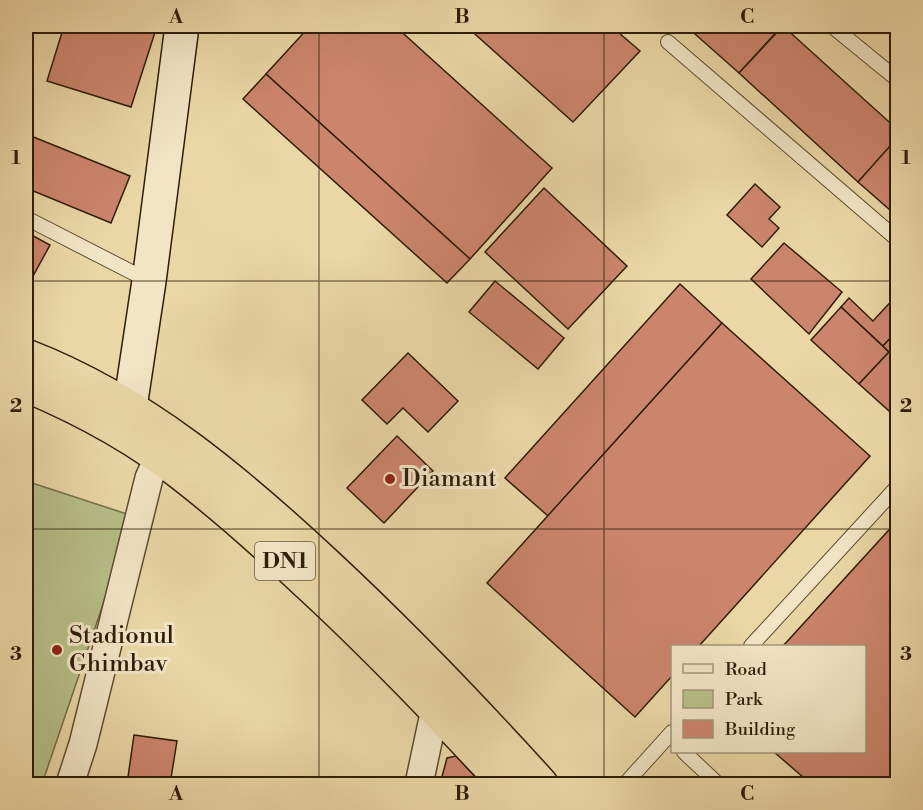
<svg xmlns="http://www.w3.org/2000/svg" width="923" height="810" viewBox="0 0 923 810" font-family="'Libre Bodoni',serif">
<rect width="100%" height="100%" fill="#ebd7a6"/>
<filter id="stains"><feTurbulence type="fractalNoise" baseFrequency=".00333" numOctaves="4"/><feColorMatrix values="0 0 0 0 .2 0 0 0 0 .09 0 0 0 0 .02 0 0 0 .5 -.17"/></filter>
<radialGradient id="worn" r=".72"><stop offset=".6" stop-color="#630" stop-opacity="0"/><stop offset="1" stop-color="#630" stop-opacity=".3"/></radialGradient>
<!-- green -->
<polygon fill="#b7be87" stroke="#726e48" stroke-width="1.5" points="26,481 133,516 42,784 26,784"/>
<!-- building -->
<g fill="#cc856d" stroke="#2e1d09" stroke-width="1.5">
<polygon points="64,26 157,26 131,107 47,81"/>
<polygon points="310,26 395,26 552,168 470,259 266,74"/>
<polygon points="466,26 611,26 640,51 573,122"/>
<polygon points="686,26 782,26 739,73"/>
<polygon points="783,26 898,130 898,139 858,182 739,73"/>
<polygon points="266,74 470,259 447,283 243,99"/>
<polygon points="26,134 130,176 111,223 26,188"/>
<polygon points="898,137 898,217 858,182"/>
<polygon points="755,184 780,207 769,219 779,228 762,247 727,215"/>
<polygon points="544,188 627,266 568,329 485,252"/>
<polygon points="26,232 50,245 26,289"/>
<polygon points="784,243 842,292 809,334 751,279"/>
<polygon points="495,281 564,338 538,369 469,312"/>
<polygon points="680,284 722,323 548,516 505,478"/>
<polygon points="898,294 898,330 883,346 841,307 849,298 873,321"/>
<polygon points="841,307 889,352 859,384 811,340"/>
<polygon points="722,323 870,456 699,646 672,646 672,676 635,717 487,583"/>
<polygon points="898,330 898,419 859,384 889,352 883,346"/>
<polygon points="408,353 458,401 428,432 403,408 387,424 362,400"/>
<polygon points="397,436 433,471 384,523 347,488"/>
<polygon points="898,520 898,783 896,784 811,784 774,752 864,752 864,646 783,646"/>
<polygon points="134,735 177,741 171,778 168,778 167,784 127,784"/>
<polygon points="456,756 482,784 440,784 447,758"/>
</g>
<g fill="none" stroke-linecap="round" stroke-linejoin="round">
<!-- service casing -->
<g stroke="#5d4c30" stroke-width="16">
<g id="service">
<polyline points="832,26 898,80"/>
<polyline points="668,42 898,240"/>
<polyline points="26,218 149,281"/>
<polyline points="751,646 898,486"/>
<polyline points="684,752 718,784"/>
<polyline points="625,784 672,732"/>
</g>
</g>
<!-- minor casing -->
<g stroke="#5d4c30" stroke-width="30">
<g id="minor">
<polyline points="70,784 83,744 149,478 158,458"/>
<polyline points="419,784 435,709"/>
</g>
</g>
<!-- secondary casing -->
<g stroke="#2e1d09" stroke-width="36">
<polyline id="secondary" points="130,407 149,281 182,26"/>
</g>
<!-- trunk casing -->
<g stroke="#2e1d09" stroke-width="36">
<g id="trunk">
<path d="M26 356C143 401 238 482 329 567 403 636 473 709 541 784"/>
<path d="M26 385C81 408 140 440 187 478 228 510 267 545 304 580 375 645 440 714 506 784"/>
</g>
</g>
<!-- service -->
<use href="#service" stroke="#f2e5c5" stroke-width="14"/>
<!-- minor -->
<use href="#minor" stroke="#f2e5c5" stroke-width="27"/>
<!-- secondary -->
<use href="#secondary" stroke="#f2e5c5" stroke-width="33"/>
<!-- trunk -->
<use href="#trunk" stroke="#ebd7a6" stroke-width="33"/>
</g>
<!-- grid -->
<path fill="none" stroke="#2e1d09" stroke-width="1.5" stroke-opacity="0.55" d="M319 26V784M604 26V784M26 281H898M26 529H898"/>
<!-- markers -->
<g fill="#8f2418" stroke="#f2e5c5" stroke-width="2">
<circle cx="390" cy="479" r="6"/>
<circle cx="57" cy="650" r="6"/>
</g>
<g text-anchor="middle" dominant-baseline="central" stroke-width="6" stroke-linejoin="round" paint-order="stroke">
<!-- shield labels -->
<rect fill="#f2e5c5" stroke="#695941" stroke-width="1.5" x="255" y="542" width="60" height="38" rx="4.5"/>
<g font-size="22" font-weight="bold" fill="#2e1d09">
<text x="285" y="561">DN1</text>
</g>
<!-- poi labels -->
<g font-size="24" fill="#2e1d09" stroke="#f2e5c5" text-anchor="start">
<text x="402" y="479">Diamant</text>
<text x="69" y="636">Stadionul<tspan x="69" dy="28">Ghimbav</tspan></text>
</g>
</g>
<!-- margin -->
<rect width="923" height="810" fill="none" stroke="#ebd7a6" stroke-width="66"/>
<!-- legend -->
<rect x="671" y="645" width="195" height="108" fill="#f2e5c5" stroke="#a4957a" stroke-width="1.5"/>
<rect x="683" y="664" width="30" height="9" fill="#f2e5c5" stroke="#a4957a" stroke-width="1.5"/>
<text x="725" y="675" font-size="18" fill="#2e1d09">Road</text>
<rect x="683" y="690" width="30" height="18" fill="#b7be87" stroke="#a4957a" stroke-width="1.5"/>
<text x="725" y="705" font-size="18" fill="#2e1d09">Park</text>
<rect x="683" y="720" width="30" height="18" fill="#cc856d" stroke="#a4957a" stroke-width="1.5"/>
<text x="725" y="735" font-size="18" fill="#2e1d09">Building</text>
<rect x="33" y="33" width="857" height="744" fill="none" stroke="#2e1d09" stroke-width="2"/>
<g font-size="20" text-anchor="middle" font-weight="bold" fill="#2e1d09">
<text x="176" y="23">A</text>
<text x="462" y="23">B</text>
<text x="747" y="23">C</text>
<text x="16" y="164">1</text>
<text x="906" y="164">1</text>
<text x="16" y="412">2</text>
<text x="906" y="412">2</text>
<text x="16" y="660">3</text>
<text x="906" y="660">3</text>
<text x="176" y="800">A</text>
<text x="462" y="800">B</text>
<text x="747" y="800">C</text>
</g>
<rect width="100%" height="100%" filter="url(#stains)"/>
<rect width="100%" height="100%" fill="url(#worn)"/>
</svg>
